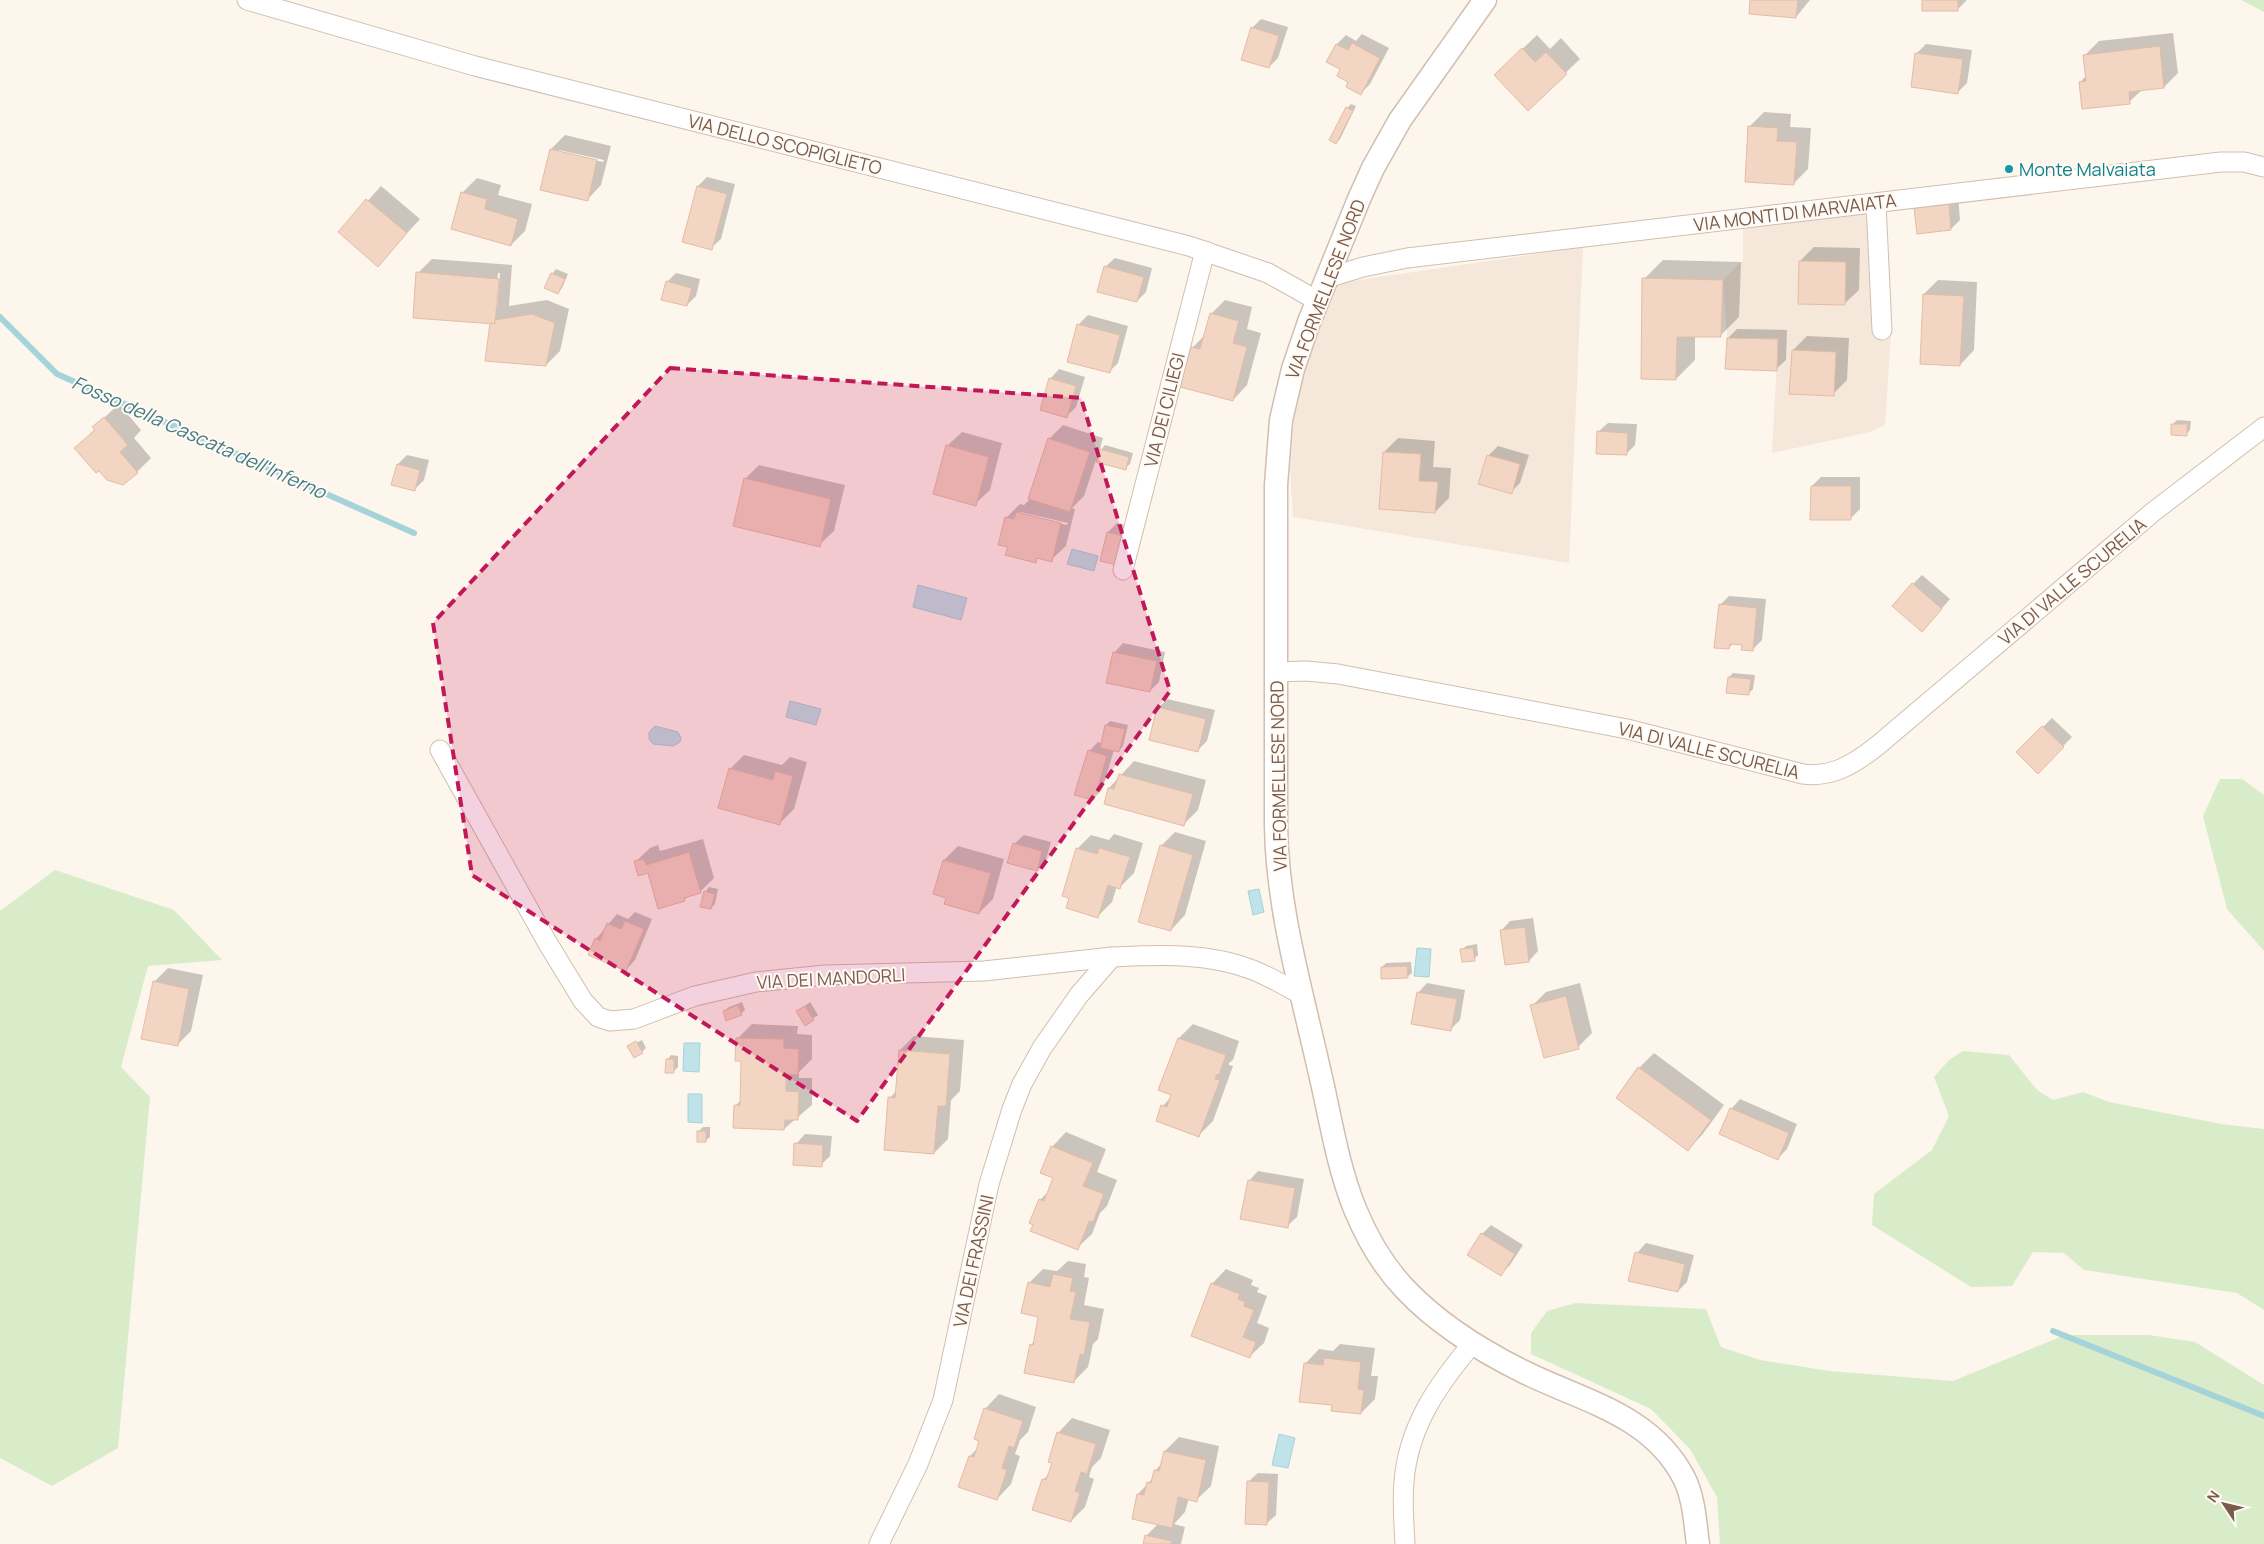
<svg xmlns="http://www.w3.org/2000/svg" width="2264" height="1544" viewBox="0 0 2264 1544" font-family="Manrope,sans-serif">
<rect width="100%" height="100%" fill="#fdf6ec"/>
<!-- residential -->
<g fill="#f5e8da">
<polygon points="1868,211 1874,331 1891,333 1885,425 1870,432 1772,453 1778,339 1727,338 1723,280 1743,260 1743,227"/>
<polygon points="1583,247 1569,563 1293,517 1290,470 1295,404 1317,320 1338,283"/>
</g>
<!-- green -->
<g fill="#d8ecc9">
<polygon points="2241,0 2264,0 2264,12"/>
<polygon points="2220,779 2242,779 2264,795 2264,951 2227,909 2203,816"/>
<polygon points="55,870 174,910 222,960 148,966 121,1067 150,1097 118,1448 52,1486 0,1458 0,911"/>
<polygon points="1963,1051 2009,1055 2037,1090 2053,1100 2083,1092 2109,1102 2221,1124 2264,1129 2264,1310 2237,1293 2084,1270 2064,1253 2033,1252 2012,1286 1971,1287 1872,1225 1874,1194 1932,1150 1949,1116 1934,1077 1949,1060"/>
<polygon points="1576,1303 1706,1309 1721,1347 1760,1360 1829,1371 1953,1381 2065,1335 2149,1335 2195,1342 2264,1385 2264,1544 1720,1544 1717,1497 1690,1449 1651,1409 1531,1354 1531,1333 1547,1311"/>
</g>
<!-- water -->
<g fill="#bfe3e8" stroke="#a5d3da">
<polygon points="1072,549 1098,556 1094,571 1067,564"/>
<polygon points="918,585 967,598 961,620 913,607"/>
<polygon points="790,701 821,709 816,725 786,717"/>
<polygon points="655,726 678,732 681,738 680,742 673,746 653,744 649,739 649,732"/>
<polygon points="1259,889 1264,912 1253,915 1248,891"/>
<polygon points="1417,948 1431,949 1429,977 1414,976"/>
<polygon points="684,1043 700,1043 699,1072 683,1071"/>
<polygon points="688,1094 702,1094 702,1123 688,1122"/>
<polygon points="1279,1434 1295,1438 1288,1468 1272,1465"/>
</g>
<!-- shadow -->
<g fill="#0003" fill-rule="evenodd">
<polygon points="1751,0 1810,0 1796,17"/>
<polygon points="1923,0 1967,0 1957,10"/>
<polygon points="1261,19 1288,27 1278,58 1269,67 1252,28"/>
<polygon points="2173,33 2178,73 2164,87 2142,90 2129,102 2080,82 2087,75 2085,55 2099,41"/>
<polygon points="1362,34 1389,48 1370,84 1360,94 1342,69 1328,61 1337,44 1346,35 1356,41"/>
<polygon points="1537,35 1550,49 1561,38 1580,59 1528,109 1510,61"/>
<polygon points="1926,44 1972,50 1967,83 1958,92 1917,53"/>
<polygon points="1351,104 1356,106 1340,139 1336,143 1347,108"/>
<polygon points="1764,112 1791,114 1790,127 1811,128 1808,169 1794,183 1750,126"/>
<path d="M565 135 611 146 601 185 587 200 551 149ZM559 150 604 160 603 162 559 152Z"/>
<polygon points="707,177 735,184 721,239 711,248 698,186"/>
<polygon points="477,178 501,185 498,195 532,204 525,231 511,245 463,192"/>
<polygon points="381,186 420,219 378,265 340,232"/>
<polygon points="1958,195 1960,220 1951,229 1915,208 1924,199"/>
<polygon points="1814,247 1860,248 1859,290 1844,304 1800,261"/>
<polygon points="1115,258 1152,268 1146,292 1137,301 1105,267"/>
<path d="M432 259 512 265 509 306 547 300 569 309 560 351 546 365 491 322 418 273ZM498 273H500L497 309H495Z"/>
<polygon points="1663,260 1741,262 1739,317 1720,336 1695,336 1695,360 1676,379 1644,279"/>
<polygon points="556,269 568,274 562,288 558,293 546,288 552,274"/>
<polygon points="676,273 700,279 696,296 687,305 667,282"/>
<polygon points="1938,280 1977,282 1974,350 1960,365 1924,294"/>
<polygon points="1225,300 1252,307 1247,329 1261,333 1247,385 1233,400 1192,348 1206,334 1211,314"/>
<polygon points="1088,315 1128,326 1118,363 1109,372 1078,325"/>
<polygon points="1737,329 1787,330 1786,360 1776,369 1728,338"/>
<polygon points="1807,336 1849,338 1847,380 1833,394 1793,350"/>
<polygon points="1059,369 1085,377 1076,407 1067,416 1050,379"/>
<polygon points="119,404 141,430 134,438 151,458 137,472 76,448 95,429 94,427"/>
<polygon points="2177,420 2191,421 2190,430 2186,435 2173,424"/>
<polygon points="1608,423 1637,424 1635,445 1626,454 1598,432"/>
<path d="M1063 425 1103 438 1099 452 1105 445 1133 453 1130 464 1125 468 1096 460 1084 496 1072 508 1075 509 1066 546 1051 560 1040 557 1035 561 1009 546 1006 518 1020 504 1024 505 1031 498 1049 439ZM1020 512 1068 523 1067 525 1018 514Z"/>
<polygon points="962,432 1002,443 990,490 975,504 947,446"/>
<polygon points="1398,438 1435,441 1433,467 1451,468 1449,498 1435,512 1384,452"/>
<polygon points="1498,446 1529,455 1520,483 1511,492 1480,483 1489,455"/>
<polygon points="407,455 429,460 424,480 414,490 398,464"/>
<polygon points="759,465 845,485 834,531 819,545 745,479"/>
<polygon points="1821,477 1860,477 1860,509 1850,519 1812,486"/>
<polygon points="1117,523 1132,527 1116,563 1108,532"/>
<polygon points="1922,575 1950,599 1931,621 1913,584"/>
<polygon points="1729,596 1766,599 1762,640 1752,650 1743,644 1734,643 1728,648 1720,605"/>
<polygon points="1123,643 1165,652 1159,682 1150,691 1114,653"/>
<polygon points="1733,673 1755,675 1753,689 1749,693 1729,677"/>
<polygon points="1167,699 1215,710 1207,741 1198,750 1158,708"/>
<polygon points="2052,718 2072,737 2038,772 2018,752"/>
<polygon points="1110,721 1128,725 1123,746 1119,751 1114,750 1102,790 1093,799 1089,751 1098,742 1102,743 1106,725"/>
<polygon points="744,755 782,765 790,757 807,762 794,809 780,823 730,769"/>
<polygon points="1134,761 1206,780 1198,810 1184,824 1109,788"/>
<polygon points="1175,832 1206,841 1185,915 1171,930 1161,846"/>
<polygon points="1114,834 1143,843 1134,873 1120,887 1117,886 1112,902 1098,916 1070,897 1077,849 1091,835 1109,840"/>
<polygon points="1024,835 1051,842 1046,860 1037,870 1014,844"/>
<polygon points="703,839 714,878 700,892 690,895 684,900 635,862 650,848 658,845 660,851"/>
<polygon points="958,846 1004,859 993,899 979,913 948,897 944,860"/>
<polygon points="709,887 718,889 715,904 711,908 705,892"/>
<polygon points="635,912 652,919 635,960 626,970 596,939 617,914 628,919"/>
<polygon points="1533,918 1538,951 1529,961 1501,931 1510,921"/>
<polygon points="1477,944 1478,955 1474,959 1462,950 1466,946"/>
<polygon points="1411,962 1412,973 1407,977 1382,967 1386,963"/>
<polygon points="168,968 203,975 191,1031 177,1045 154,982"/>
<polygon points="1427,983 1465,990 1460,1020 1450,1030 1418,993"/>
<polygon points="1580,983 1592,1033 1578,1047 1532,1006 1546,992"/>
<polygon points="742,1002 745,1010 741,1014 724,1011 729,1007"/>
<polygon points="810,1002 818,1015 805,1024 797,1012"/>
<polygon points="752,1024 798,1026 797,1034 812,1035 812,1059 799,1072 799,1078 812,1078 812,1105 784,1129 735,1106 741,1100 743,1060 738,1038"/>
<polygon points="1193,1024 1239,1041 1233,1060 1229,1063 1229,1065 1233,1066 1213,1121 1199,1135 1163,1106 1171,1097 1179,1038"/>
<polygon points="914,1036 964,1040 960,1091 951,1100 948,1139 934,1153 890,1098 897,1090 900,1050"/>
<polygon points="642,1040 646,1048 642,1052 632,1045"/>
<polygon points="1654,1053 1724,1105 1702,1135 1688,1149 1618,1097 1639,1068"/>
<polygon points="671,1055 678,1056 678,1067 673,1072 667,1060"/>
<polygon points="1740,1099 1797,1124 1787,1149 1777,1159 1731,1109"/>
<polygon points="703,1127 710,1127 710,1137 705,1141 699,1131"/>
<polygon points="1066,1132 1106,1149 1097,1172 1117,1180 1107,1206 1100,1213 1092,1234 1077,1248 1040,1200 1050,1190 1055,1178 1052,1147"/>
<polygon points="805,1134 832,1136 830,1156 821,1165 796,1144"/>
<polygon points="1258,1171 1304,1179 1297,1217 1287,1226 1249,1181"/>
<polygon points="1491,1225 1523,1245 1510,1265 1500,1275 1482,1234"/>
<polygon points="1646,1243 1694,1255 1687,1282 1678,1291 1637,1253"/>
<polygon points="1068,1261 1086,1264 1084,1277 1089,1278 1084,1305 1104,1309 1098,1339 1093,1344 1088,1367 1074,1381 1031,1345 1035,1340 1040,1316 1029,1283 1043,1269 1057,1271"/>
<polygon points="1226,1269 1253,1280 1251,1285 1259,1288 1257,1292 1267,1296 1257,1323 1269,1328 1264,1343 1249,1357 1212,1284"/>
<polygon points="1340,1344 1375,1348 1371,1376 1378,1376 1375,1399 1361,1413 1333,1404 1305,1364 1319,1349 1333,1351"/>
<polygon points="999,1394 1036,1407 1028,1432 1020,1440 1015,1454 1020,1456 1011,1484 997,1499 960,1486 970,1456 978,1448 985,1409"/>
<polygon points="1072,1418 1110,1430 1101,1458 1092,1467 1089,1477 1094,1479 1085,1507 1071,1521 1043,1480 1050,1473 1058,1433"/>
<polygon points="1179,1437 1219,1446 1211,1486 1196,1500 1189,1498 1185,1512 1174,1524 1185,1527 1181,1544 1144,1544 1147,1535 1158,1524 1138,1494 1153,1478 1155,1471 1162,1463 1165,1451"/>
<polygon points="1258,1473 1278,1474 1276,1515 1266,1524 1248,1482"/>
</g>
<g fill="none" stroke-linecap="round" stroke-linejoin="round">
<!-- stream -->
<g stroke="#a5d3da" stroke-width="6">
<polyline points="0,317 57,374 414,533"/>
<polyline points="2053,1331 2264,1416"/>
</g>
</g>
<!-- building -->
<g fill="#f3d5c3" stroke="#e6bba3">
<polygon points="1750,0 1798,0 1796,18 1749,14"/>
<rect x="1922" y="0" width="36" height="11"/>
<polygon points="1251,27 1279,36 1269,68 1241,60"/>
<polygon points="1352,43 1380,58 1361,95 1346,87 1348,82 1337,76 1340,69 1326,62 1336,44 1348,50"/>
<polygon points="2160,46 2164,88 2129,92 2130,104 2082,109 2079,82 2086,81 2083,55"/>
<polygon points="1522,48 1535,62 1546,52 1567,74 1528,111 1494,75"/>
<polygon points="1915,53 1963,59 1958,94 1911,87"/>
<polygon points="1346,107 1353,111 1336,144 1329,140"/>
<polygon points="1748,126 1778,128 1777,141 1797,142 1794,185 1745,182"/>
<polygon points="550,149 597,160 588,201 540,190"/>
<polygon points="697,186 727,194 712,250 682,242"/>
<polygon points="461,192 487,199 485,209 518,219 511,246 451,229"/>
<polygon points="366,199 407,233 378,267 338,232"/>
<polygon points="1949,204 1951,230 1917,234 1914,208"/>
<polygon points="1799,261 1846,262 1845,305 1798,304"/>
<polygon points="1104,266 1144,277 1137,302 1097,292"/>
<polygon points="416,272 499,279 495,324 413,318"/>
<polygon points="551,273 565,279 558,294 544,288"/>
<polygon points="1642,278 1723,280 1721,337 1677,337 1676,380 1641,379"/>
<polygon points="666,281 692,288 687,306 661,300"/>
<polygon points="1923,294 1964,296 1960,366 1920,364"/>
<polygon points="1210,313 1239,321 1233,343 1247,347 1233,401 1180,387 1191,347 1200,349"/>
<polygon points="532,314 555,323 546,366 485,361 490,323 495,324 495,320"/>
<polygon points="1077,324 1120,335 1110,373 1067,362"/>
<polygon points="1727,338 1778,339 1777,371 1725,369"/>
<polygon points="1792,350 1836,352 1834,396 1789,394"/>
<polygon points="1049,378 1076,386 1067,418 1040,410"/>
<polygon points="104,417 128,445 120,452 138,473 123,485 107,480 99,471 96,473 74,448 95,430 92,427"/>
<polygon points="2171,424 2187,424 2187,436 2171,435"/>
<polygon points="1597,431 1628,433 1627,455 1596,454"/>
<polygon points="1048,438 1090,452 1070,512 1028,499"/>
<polygon points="946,445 989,457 976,506 933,494"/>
<polygon points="1100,449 1129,457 1126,470 1096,462"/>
<polygon points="1383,452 1421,454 1419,481 1438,482 1435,513 1379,509"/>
<polygon points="1487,455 1520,464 1512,494 1478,484"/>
<polygon points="397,464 420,470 415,491 391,485"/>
<polygon points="744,478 831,499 820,547 733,526"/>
<polygon points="1811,486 1851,486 1851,520 1810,520"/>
<polygon points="1016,512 1061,523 1052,562 1037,558 1036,563 1005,555 1008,547 998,545 1005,517 1014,519"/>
<polygon points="1107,532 1123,536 1117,565 1100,561"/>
<polygon points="1912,583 1942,609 1922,632 1892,606"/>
<polygon points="1719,604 1757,608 1753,651 1741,650 1742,645 1730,644 1729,649 1714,648"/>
<polygon points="1113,652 1157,661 1150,692 1106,683"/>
<polygon points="1728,677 1751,679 1749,695 1726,693"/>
<polygon points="1157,707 1206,719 1198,752 1149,740"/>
<polygon points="1105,725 1125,729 1119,752 1100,748"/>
<polygon points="2042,726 2064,747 2038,774 2016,752"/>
<polygon points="1088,750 1107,756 1094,800 1074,795"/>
<polygon points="729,768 773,780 775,771 793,776 780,825 718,808"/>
<polygon points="1119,774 1193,794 1184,826 1104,804 1108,788 1114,789"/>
<polygon points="1013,843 1042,851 1037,871 1007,863"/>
<polygon points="1160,845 1193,855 1171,931 1138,922"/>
<polygon points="1076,848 1097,854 1099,848 1130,857 1120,889 1108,885 1098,918 1066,908 1069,898 1062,896"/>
<polygon points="689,852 701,893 684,898 685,901 658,909 648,873 638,876 634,861 644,859 646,865"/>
<polygon points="943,860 991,873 979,914 944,904 946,898 933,894"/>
<polygon points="704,891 715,894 711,909 700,907"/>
<polygon points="625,921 644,929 626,971 588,955 595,938 600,941 607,923 621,929"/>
<polygon points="1525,927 1529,962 1505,965 1500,930"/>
<polygon points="1473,948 1475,961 1462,962 1460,949"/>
<polygon points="1407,966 1408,978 1381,979 1381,967"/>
<polygon points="153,981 189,989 178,1046 141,1039"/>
<polygon points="1417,992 1457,999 1451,1031 1411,1024"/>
<polygon points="1566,996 1579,1049 1544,1058 1530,1005"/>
<polygon points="738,1005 742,1015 726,1021 723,1011"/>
<polygon points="805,1006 814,1020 805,1026 796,1011"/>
<polygon points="736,1038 784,1039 784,1048 799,1049 798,1075 786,1074 786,1091 799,1092 798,1120 785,1120 784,1130 733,1128 734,1105 740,1105 741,1061 735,1061"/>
<polygon points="1178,1038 1226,1055 1219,1075 1217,1074 1215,1079 1220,1080 1199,1137 1156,1121 1161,1105 1167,1107 1171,1095 1158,1090"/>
<polygon points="636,1041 643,1053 634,1058 627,1046"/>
<polygon points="899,1050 950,1054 946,1106 938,1106 934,1154 884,1150 888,1097 895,1098"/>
<polygon points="666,1059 674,1059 674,1073 665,1073"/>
<polygon points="1638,1067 1711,1120 1688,1151 1616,1098"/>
<polygon points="1730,1108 1789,1133 1778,1160 1719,1134"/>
<rect x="697" y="1131" width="9" height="11"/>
<polygon points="794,1143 823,1145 822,1167 793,1165"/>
<polygon points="1051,1146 1093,1163 1083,1186 1104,1194 1093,1222 1089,1221 1078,1250 1030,1231 1033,1225 1029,1223 1039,1199 1044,1201 1053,1178 1040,1173"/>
<polygon points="1248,1180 1295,1188 1288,1228 1240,1219"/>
<polygon points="1481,1233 1515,1254 1501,1276 1467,1255"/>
<polygon points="1635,1252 1685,1264 1678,1292 1628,1281"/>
<polygon points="1053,1274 1073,1278 1070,1291 1076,1292 1070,1319 1090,1322 1084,1355 1080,1354 1074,1383 1024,1373 1030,1344 1033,1345 1038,1317 1021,1313 1028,1282 1050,1287"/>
<polygon points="1211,1283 1240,1294 1238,1299 1245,1302 1244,1306 1254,1310 1243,1337 1256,1342 1250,1358 1191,1336"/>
<polygon points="1324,1358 1361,1362 1358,1389 1364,1390 1361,1414 1331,1411 1332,1405 1299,1402 1304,1363 1323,1365"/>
<polygon points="984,1408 1023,1421 1014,1448 1009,1446 1002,1468 1007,1470 997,1500 958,1487 969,1456 974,1457 979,1441 974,1439"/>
<polygon points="1057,1432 1096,1444 1087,1474 1081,1472 1075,1491 1080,1493 1071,1522 1032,1510 1042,1479 1046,1480 1052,1463 1048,1462"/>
<polygon points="1164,1451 1206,1460 1197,1502 1178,1497 1172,1528 1132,1519 1137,1494 1144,1495 1147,1482 1151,1483 1154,1470 1159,1471"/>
<polygon points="1247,1481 1269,1482 1267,1525 1245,1524"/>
<polygon points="1145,1535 1172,1541 1171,1544 1143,1544"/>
</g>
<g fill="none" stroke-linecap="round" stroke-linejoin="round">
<!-- minor casing -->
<g stroke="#d1beb0" stroke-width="21">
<g id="minor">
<polyline points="247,0 475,66 1189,246 1268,273 1318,301"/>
<polyline points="1876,203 1882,330"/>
<polyline points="1327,278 1363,267 1407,258 2221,162 2244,162 2264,167"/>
<polyline points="1123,570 1205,251"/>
<path d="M1276 672 1306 671 1338 674 1627 729 1803 774C1832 778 1854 764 1877 746L2153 512 2264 427"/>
<polyline points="440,750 547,942 583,1001 598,1017 610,1021 634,1019 695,996 756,982 825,975 984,971 1112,957"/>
<path d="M879 1544 918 1464 943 1400 989 1184 1012 1109 1022 1084 1042 1048 1079 995 1112 957C1160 955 1207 952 1253 970 1270 977 1286 986 1302 995"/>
<path d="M1405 1544C1404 1524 1402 1503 1404 1482 1408 1427 1438 1384 1473 1343"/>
</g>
</g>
<!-- tertiary casing -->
<g stroke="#d1beb0" stroke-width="25">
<path id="tertiary" d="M1485 0 1400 120 1373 168 1359 199 1309 322 1293 369 1281 420 1276 485V825C1277 908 1301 989 1319 1069 1330 1115 1337 1165 1355 1209 1367 1238 1383 1266 1405 1289 1437 1323 1480 1350 1522 1371 1582 1401 1651 1414 1684 1478 1694 1498 1695 1522 1698 1544"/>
</g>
<!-- minor -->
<use href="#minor" stroke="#fff" stroke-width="19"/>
<!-- tertiary -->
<use href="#tertiary" stroke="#fff" stroke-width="22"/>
</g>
<!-- marked area -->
<path fill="#c2185b" fill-opacity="0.2" stroke="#c2185b" stroke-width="4" stroke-dasharray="10 6" stroke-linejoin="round" d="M670 368 1081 398 1170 691 857 1121 472 875 433 623Z"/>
<!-- markers -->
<circle fill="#0f9aa8" stroke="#fffaf3" stroke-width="2" cx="2009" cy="169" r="5"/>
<g text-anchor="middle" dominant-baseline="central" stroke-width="4" stroke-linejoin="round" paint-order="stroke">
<!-- street labels -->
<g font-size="18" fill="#7a5c4d" stroke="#fffaf3">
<text transform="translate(785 144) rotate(14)">VIA DELLO SCOPIGLIETO</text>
<text transform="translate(1795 212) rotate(-7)">VIA MONTI DI MARVAIATA</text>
<text transform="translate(1325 289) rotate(-69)">VIA FORMELLESE NORD</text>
<text transform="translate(1164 410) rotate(-76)">VIA DEI CILIEGI</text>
<text transform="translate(2072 581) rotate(-40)">VIA DI VALLE SCURELIA</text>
<text transform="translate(1709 750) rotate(14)">VIA DI VALLE SCURELIA</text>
<text transform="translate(1278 776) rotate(-91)">VIA FORMELLESE NORD</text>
<text transform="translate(831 978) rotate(-3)">VIA DEI MANDORLI</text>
<text transform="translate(973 1261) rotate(-78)">VIA DEI FRASSINI</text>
</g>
<!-- culture labels -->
<g font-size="18" fill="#0d838f" stroke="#fffaf3" text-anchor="start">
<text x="2019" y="169">Monte Malvaiata</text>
</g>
<!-- water labels -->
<g font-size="19" font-style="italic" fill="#437c86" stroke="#fffaf3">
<text transform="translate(199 437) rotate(24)">Fosso della Cascata dell'Inferno</text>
</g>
</g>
<!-- north arrow -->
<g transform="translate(2224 1504) rotate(305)" stroke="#fffaf3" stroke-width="4" paint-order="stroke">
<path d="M0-4L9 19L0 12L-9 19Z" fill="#7a5c4d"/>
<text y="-8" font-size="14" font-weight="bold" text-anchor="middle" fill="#7a5c4d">N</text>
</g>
</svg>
